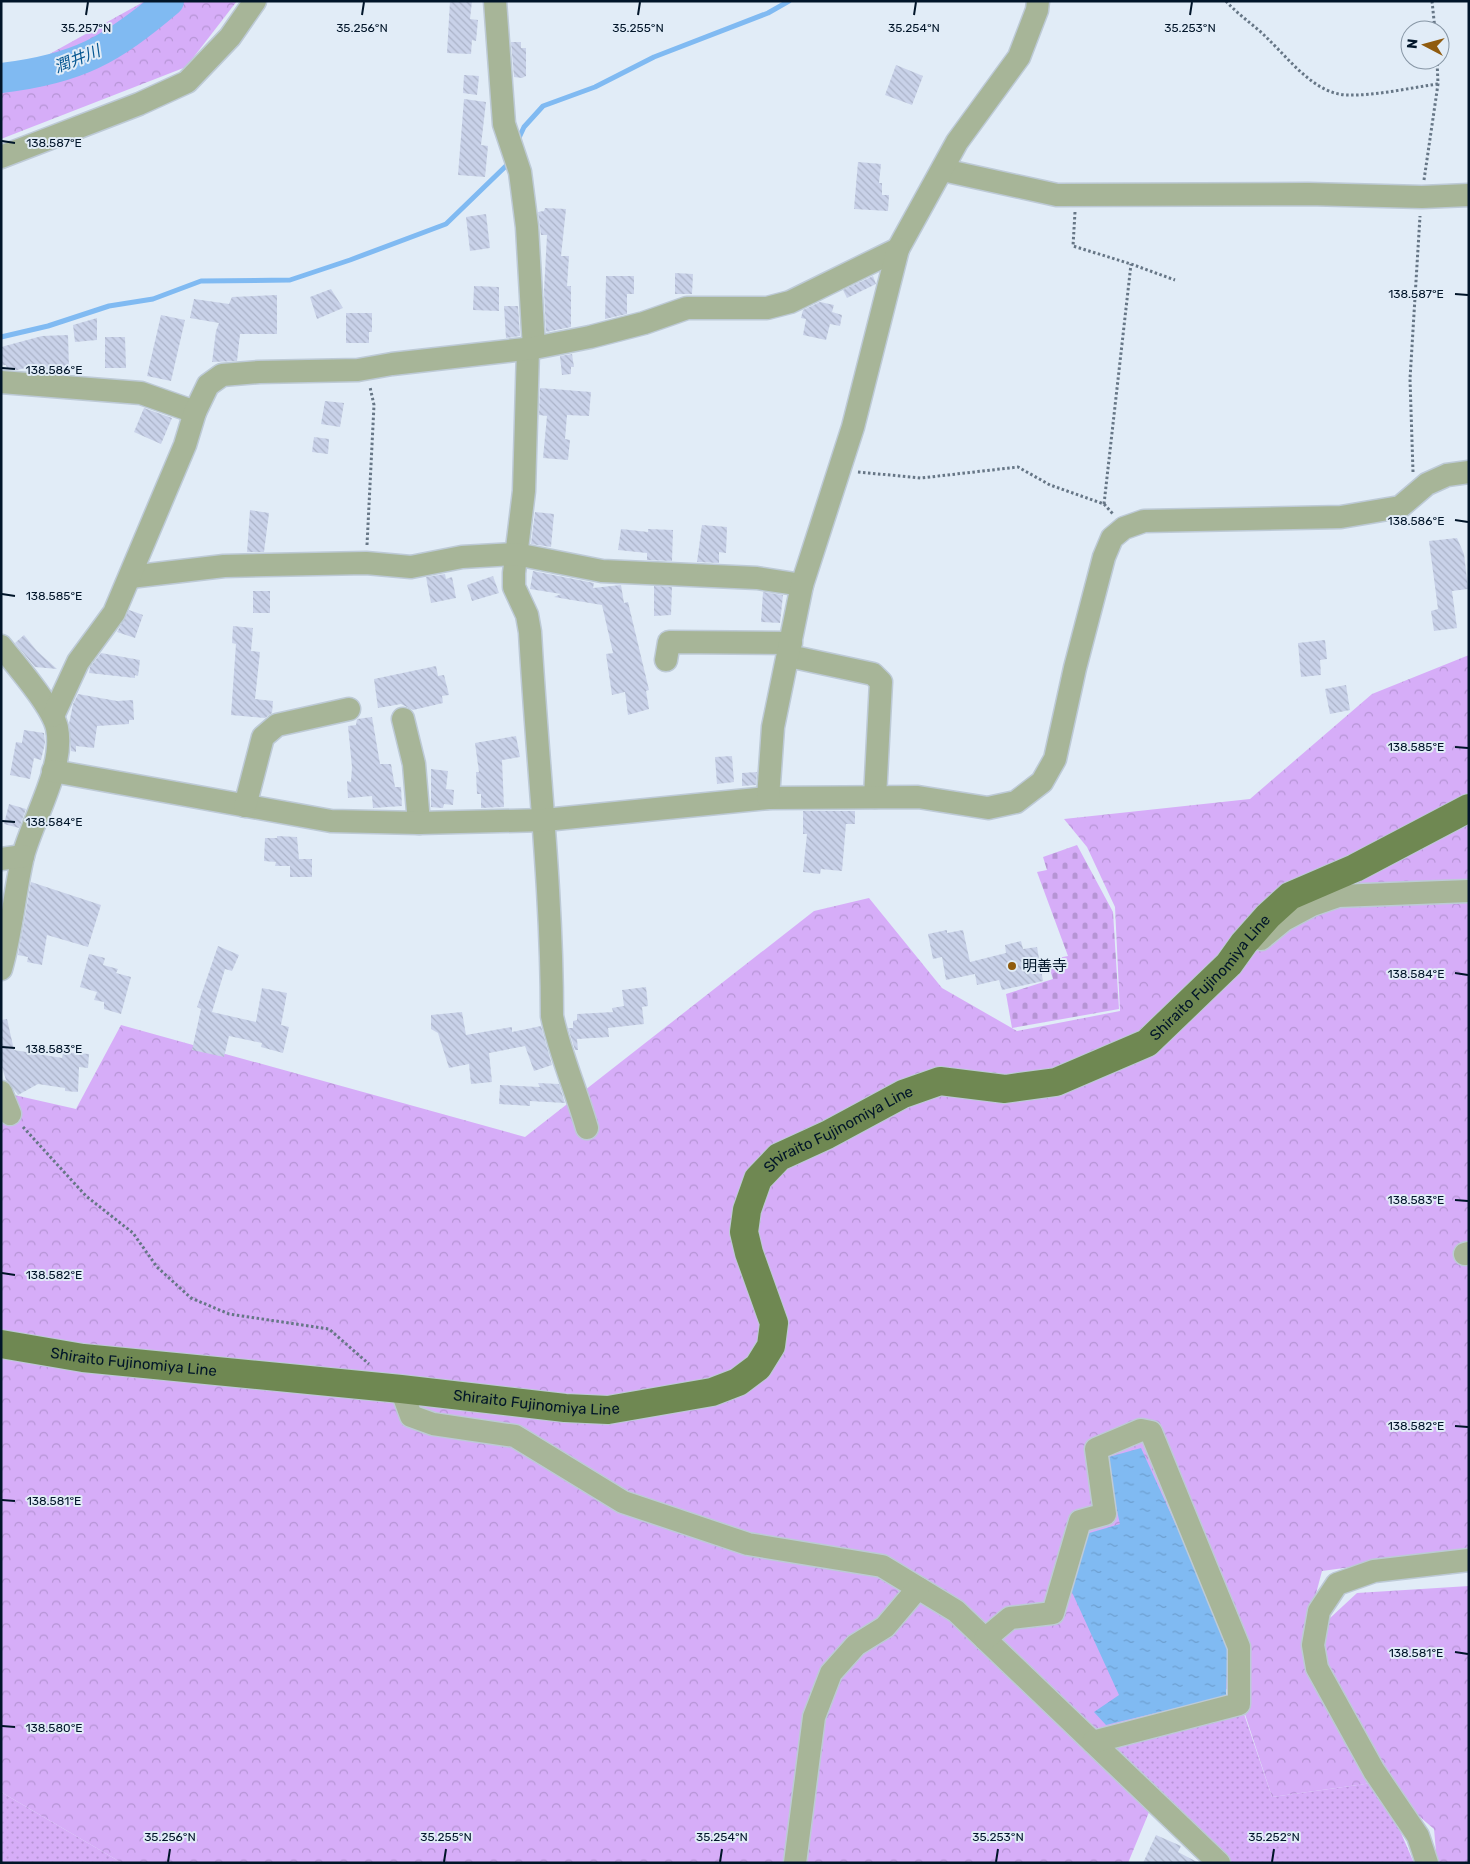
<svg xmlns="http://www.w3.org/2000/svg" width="1470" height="1864" viewBox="0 0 1470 1864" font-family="Rubik,'Noto Sans JP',sans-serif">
<defs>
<pattern id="grass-dots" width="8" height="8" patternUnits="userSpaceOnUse" patternTransform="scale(1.25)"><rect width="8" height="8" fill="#d6adf8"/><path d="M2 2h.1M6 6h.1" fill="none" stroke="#b694d5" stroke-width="1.8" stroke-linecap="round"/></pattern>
<pattern id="forest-crowns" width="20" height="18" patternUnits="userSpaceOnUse" patternTransform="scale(1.25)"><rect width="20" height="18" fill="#d6adf8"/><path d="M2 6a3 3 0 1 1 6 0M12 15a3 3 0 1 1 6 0" fill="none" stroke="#b694d5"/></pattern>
<pattern id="cemetery-stones" width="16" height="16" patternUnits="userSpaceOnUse" patternTransform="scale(1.25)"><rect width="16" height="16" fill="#d6adf8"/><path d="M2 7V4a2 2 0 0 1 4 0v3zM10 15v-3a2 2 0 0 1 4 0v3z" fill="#b694d5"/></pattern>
<pattern id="water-ripples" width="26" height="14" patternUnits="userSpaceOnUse" patternTransform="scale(1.25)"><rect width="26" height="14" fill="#80baf2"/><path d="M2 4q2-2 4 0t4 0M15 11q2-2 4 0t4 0" fill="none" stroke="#6d9fd0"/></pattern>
<pattern id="building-back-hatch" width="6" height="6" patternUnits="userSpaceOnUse" patternTransform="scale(1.25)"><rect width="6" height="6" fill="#c9d2e9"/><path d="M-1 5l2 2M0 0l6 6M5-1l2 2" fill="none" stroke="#abb3c8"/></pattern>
</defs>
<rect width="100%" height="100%" fill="#e1ecf7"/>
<!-- grass -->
<g fill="url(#grass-dots)">
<polygon points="1239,1699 1272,1797 1379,1782 1414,1863 1224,1863 1093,1742"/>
<polygon points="1,1792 122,1863 1,1863"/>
</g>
<!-- forest -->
<g fill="url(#forest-crowns)">
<polygon points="145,1 237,1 186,67 1,139 1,81"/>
<polygon points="1469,655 1469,1551 1322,1571 1303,1643 1357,1593 1469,1586 1469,1863 1437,1863 1434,1829 1379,1782 1272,1797 1242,1705 1242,1683 1094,1742 1152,1805 1128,1863 122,1863 1,1792 1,1092 76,1109 121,1025 525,1137 814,911 869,898 942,988 1017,1031 1120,1011 1115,907 1087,847 1064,819 1250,799 1372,694"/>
</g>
<!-- cemetery -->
<polygon fill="url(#cemetery-stones)" points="1077,845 1113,912 1119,1009 1012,1028 1006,994 1053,979 1047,960 1068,956 1037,872 1047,870 1043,857"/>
<!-- water -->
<polygon fill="url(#water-ripples)" points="1141,1448 1228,1640 1226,1696 1106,1725 1094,1712 1119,1695 1071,1590 1086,1534 1120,1524 1105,1458"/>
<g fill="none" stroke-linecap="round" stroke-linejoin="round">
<!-- stream -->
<g stroke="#80baf2" stroke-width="5">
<polyline points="517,142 524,127 543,106 595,87 654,57 768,13 789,1"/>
<polyline points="1,337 48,326 109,306 153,299 201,281 290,280 350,260 446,224 510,162"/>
</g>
<!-- river -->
<path stroke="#80baf2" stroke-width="30" d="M1 78C78 69 111 50 169 1"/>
</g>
<!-- building -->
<g fill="url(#building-back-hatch)">
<polygon points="450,1 472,1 470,19 478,20 476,41 472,40 471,54 447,53"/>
<polygon points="511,42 521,42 521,48 526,48 526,76 522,78 514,77"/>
<polygon points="896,65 923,76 912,105 885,95"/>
<polygon points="464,75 479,76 477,95 463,93"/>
<polygon points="464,99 486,102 481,145 488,146 485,177 458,175"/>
<polygon points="858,162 881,164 879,183 882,183 882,195 889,195 888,211 854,209"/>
<polygon points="545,208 566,209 561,256 569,256 567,286 571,286 571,327 546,332 544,291 547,235 541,235 538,212 544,211"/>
<polygon points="486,214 490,248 470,251 466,217"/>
<polygon points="675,273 693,274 692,294 675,294"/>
<polygon points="606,276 634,276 634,294 627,294 627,314 605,319"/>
<polygon points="873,276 876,284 847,298 843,290"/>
<polygon points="474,286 499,287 499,311 473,310"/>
<polygon points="331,289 343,308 317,319 310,297"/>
<polygon points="277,295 277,334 240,334 237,361 212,362 216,331 219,323 190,318 194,299 229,304 232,297"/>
<polygon points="820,302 834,305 832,312 842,315 840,326 830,324 826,340 803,335 806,319 801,318 803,310"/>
<polygon points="504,306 518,306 520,336 506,338"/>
<polygon points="346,313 372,313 372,332 369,332 369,343 346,343"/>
<polygon points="161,315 185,320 171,381 147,376"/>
<polygon points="97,318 97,340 75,342 73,325"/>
<polygon points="68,335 69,368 43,369 43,364 17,370 7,369 6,365 1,365 1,347 42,336"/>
<polygon points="105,337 125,337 126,368 105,368"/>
<polygon points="572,354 574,367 571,367 571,374 562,375 560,356"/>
<polygon points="540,388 591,392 589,416 567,415 565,439 570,440 568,460 543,458 547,416 539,415"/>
<polygon points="325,401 344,403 340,427 321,424"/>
<polygon points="144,408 172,418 161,444 134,432"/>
<polygon points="314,437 329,439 328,454 312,452"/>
<polygon points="250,510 269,513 264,552 247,552"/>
<polygon points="535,512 554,514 551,547 531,544"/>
<polygon points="702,525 727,527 726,553 719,552 719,563 697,562"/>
<polygon points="621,529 648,532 648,529 673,530 672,561 647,560 647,553 618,550"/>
<polygon points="1457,538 1464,554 1468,589 1452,591 1457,628 1434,631 1431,611 1438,609 1429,541"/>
<polygon points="533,571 594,583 593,588 621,585 624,603 628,602 649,690 646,691 649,709 628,715 625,692 612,695 606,654 613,653 602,605 554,597 561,594 530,589"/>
<polygon points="445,574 446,579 452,577 456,598 431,603 426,577"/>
<polygon points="493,576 499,593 472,601 467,585"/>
<polygon points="654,586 672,587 671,615 654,616"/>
<rect x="253" y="591" width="17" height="22"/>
<polygon points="763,592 783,595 780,623 761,622"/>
<polygon points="129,610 143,615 135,638 117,632"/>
<polygon points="233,626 253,628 251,651 260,652 255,699 273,701 272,713 265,718 231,715 236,644 232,643"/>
<polygon points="24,635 37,651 57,669 35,667 15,643"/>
<polygon points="1325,640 1327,659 1320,660 1321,675 1301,677 1298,643"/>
<polygon points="101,653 140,660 138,676 135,675 135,678 89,673 90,667"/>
<polygon points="436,666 438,676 444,675 449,695 442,696 443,703 413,710 401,704 378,708 374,679"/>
<polygon points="1346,685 1350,710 1330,714 1325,689"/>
<polygon points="78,694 117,701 133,700 134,720 129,720 129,724 97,726 94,748 76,746 76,752 71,751 69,724 73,704"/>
<polygon points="372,717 380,764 391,764 395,787 401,787 402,806 373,808 372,796 348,798 347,781 351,782 352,767 348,726 356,725 357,719"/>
<polygon points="24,730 44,733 45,743 41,760 34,758 30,779 10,775 16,742 22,743"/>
<polygon points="516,736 520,757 502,760 504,807 481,808 481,794 477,794 476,772 479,772 475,743"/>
<polygon points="732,756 734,782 717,784 715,757"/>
<polygon points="431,769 448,771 446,789 454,790 453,805 444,804 443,808 431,807"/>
<polygon points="757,772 756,785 742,786 742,773"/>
<polygon points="9,804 26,809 19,828 4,824"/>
<polygon points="803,811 855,811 855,824 846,824 842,871 821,869 820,874 803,872 807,834 803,834"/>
<polygon points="277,836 297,837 299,859 312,859 312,877 290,877 290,866 275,866 276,862 264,861 265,838 277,838"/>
<polygon points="31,882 101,905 88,947 47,935 42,965 27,962 28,957 18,955"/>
<polygon points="947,930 947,933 963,930 970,962 1006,953 1005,945 1021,941 1023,949 1037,947 1043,981 1002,990 999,980 977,985 975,974 946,980 942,957 933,959 928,934"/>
<polygon points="218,946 239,955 232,971 225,969 212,1012 256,1022 262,988 287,993 281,1025 289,1027 283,1053 261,1047 262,1043 229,1036 224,1057 192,1050 201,1009 197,1007"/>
<polygon points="89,954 105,958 103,965 118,969 116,973 131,977 121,1014 104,1009 104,1002 94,1000 97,992 80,987"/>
<polygon points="646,987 648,1006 642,1007 644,1024 608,1028 609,1037 577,1039 578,1050 575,1050 568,1028 573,1028 573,1021 577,1020 577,1014 613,1012 612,1008 624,1006 622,990"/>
<polygon points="462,1012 466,1035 512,1027 512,1032 541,1026 552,1065 534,1071 525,1046 489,1053 492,1082 471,1084 469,1064 449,1068 438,1033 431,1029 431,1015"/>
<polygon points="7,1019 14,1050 62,1058 63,1052 89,1054 88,1068 79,1067 78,1092 65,1091 65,1088 38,1084 18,1095 6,1080 1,1064 1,1020"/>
<polygon points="538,1083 559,1084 565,1103 530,1101 530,1106 499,1104 500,1085 540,1087"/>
<polygon points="1156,1835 1181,1846 1178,1852 1199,1863 1143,1863"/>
</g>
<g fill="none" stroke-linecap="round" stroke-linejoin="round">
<!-- minor casing -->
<g stroke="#bdcad6" stroke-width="25">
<g id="minor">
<polyline points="495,1 504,124 520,172 527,227 534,348"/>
<polyline points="1,157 139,104 187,82 230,37 255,1"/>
<polyline points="943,170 1057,195 1308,194 1422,197 1469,195"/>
<path d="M528 349 524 491 514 573V587L527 615 530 632C537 760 552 887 552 1016 560 1054 576 1090 587 1128"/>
<polyline points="1,382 141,393 195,412"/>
<polyline points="130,577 224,566 366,563 411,567 462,557 516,554 602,571 757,578 802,585"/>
<path d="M1 646C16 665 52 706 57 728 65 767 33 818 23 856 14 894 12 931 1 969"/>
<polyline points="789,656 873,674 881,682 875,797"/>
<polyline points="666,660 669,642 791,643"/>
<polyline points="53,716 78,662 114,613 185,445 195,412 208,385 222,375 259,372 358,370 392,364 534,348 590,337 644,323 687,308 767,308 790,302 898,249 957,142 1019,57 1037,10 1038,1"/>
<polyline points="403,719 414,764 419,823"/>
<polyline points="53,771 331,821 419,823 545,820 768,798 918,797 988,808 1016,802 1042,782 1055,759 1075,668 1104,557 1112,538 1124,528 1144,521 1341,517 1400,507 1427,484 1447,475 1469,472"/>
<polyline points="768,798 773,727 802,585 853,427 898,249"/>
<polyline points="245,806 263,737 277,725 349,709"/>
<polyline points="1,859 23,856"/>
<polyline points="1261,939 1284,920 1312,905 1338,896 1469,891"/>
<polyline points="1,1092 10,1114"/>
<polyline points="1465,1254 1469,1253"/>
<polyline points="401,1389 411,1416 433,1424 515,1436 623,1502 748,1544 882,1566 956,1611 1219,1863"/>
<polyline points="985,1639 1010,1618 1053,1613 1080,1521 1105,1514 1096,1449 1141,1430 1151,1432 1239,1647 1239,1704 1093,1742"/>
<polyline points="795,1863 814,1717 831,1673 856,1645 885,1627 918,1588"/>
<polyline points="1427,1863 1418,1836 1374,1771 1317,1668 1313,1645 1319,1611 1337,1584 1374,1571 1469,1560"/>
</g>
</g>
<!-- major casing -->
<g stroke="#bdcad6" stroke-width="30">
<g id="major">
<path id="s1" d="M1 1344 83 1358 401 1389 565 1408 608 1410 712 1392 738 1382 758 1367 771 1346 774 1323 749 1253 744 1232 747 1210 758 1179 779 1157 827 1135 903 1094 940 1081 1005 1089 1056 1082 1147 1043 1229 964 1244 943 1268 916 1290 896 1355 868 1469 808"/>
</g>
</g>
<!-- path -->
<g stroke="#667686" stroke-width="3" stroke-dasharray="2.5 2.5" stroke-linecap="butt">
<path d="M1226 1C1239 16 1256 26 1269 40 1290 60 1314 93 1346 95 1376 96 1408 88 1438 84"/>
<polyline points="1432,1 1435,30"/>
<polyline points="1424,180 1438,84 1437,60"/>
<polyline points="1075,212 1073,246 1131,264 1175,280"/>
<polyline points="858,472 921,478 1018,467 1050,485 1104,504 1113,514"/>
<polyline points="1413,472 1410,379 1420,216"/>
<polyline points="1104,504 1131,264"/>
<polyline points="367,545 374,405 370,387"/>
<polyline points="23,1127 86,1196 133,1233 157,1267 191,1298 229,1314 329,1329 369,1364"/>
</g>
<!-- minor -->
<use href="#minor" stroke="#a7b598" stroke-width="22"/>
<!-- major -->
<use href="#major" stroke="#6f8852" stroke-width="28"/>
</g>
<!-- ticks -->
<path fill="none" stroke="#011529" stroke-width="2" d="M86 15 88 2M362 15 364 2M638 15 640 2M914 15 916 2M1190 15 1192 2M2 141 15 143M1455 294 1468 295M2 368 15 369M1455 520 1468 522M2 594 15 596M1455 747 1468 748M2 821 15 822M1455 973 1468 975M2 1047 15 1048M1455 1200 1468 1201M2 1273 15 1275M1455 1426 1468 1427M2 1500 15 1501M1455 1652 1468 1654M2 1726 15 1727M168 1862 170 1849M444 1862 446 1849M720 1862 722 1849M996 1862 998 1849M1272 1862 1274 1849"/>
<!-- markers -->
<circle fill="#905b0e" stroke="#e1ecf7" stroke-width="2" cx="1012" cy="966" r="5"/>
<g text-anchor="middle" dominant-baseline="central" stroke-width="4" stroke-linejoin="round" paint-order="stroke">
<!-- poi labels -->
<g font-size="15" fill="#011529" stroke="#e1ecf7" text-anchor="start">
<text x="1022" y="966">明善寺</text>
</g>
<!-- street labels -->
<g font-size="15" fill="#011529" stroke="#e1ecf7">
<text stroke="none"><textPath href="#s1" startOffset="1484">Shiraito Fujinomiya Line</textPath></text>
<text stroke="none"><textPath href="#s1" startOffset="1064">Shiraito Fujinomiya Line</textPath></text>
<text stroke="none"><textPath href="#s1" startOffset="134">Shiraito Fujinomiya Line</textPath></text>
<text stroke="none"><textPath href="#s1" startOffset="539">Shiraito Fujinomiya Line</textPath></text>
</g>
<!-- water labels -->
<g font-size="16" font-style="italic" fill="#055691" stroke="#e1ecf7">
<text transform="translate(77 59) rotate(-22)">潤井川</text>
</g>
</g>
<g font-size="12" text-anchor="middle" fill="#011529" stroke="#e1ecf7" stroke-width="4" stroke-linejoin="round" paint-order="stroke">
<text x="86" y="32">35.257°N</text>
<text x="362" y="32">35.256°N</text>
<text x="638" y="32">35.255°N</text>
<text x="914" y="32">35.254°N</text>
<text x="1190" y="32">35.253°N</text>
<text x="54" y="147">138.587°E</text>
<text x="1416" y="298">138.587°E</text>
<text x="54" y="374">138.586°E</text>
<text x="1416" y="525">138.586°E</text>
<text x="54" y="600">138.585°E</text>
<text x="1416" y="751">138.585°E</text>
<text x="54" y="826">138.584°E</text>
<text x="1416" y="978">138.584°E</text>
<text x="54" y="1053">138.583°E</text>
<text x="1416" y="1204">138.583°E</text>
<text x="54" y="1279">138.582°E</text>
<text x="1416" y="1430">138.582°E</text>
<text x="54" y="1505">138.581°E</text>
<text x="1416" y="1657">138.581°E</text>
<text x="54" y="1732">138.580°E</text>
<text x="170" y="1841">35.256°N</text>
<text x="446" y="1841">35.255°N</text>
<text x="722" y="1841">35.254°N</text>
<text x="998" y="1841">35.253°N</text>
<text x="1274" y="1841">35.252°N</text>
</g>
<!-- border -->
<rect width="1470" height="1864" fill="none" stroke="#011529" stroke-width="5"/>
<!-- north arrow -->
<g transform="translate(1425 45) rotate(276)"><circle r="24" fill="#e1ecf7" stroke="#8796a5"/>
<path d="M0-4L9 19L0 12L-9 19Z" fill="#905b0e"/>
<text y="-8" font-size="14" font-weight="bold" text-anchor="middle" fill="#011529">N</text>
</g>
</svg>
